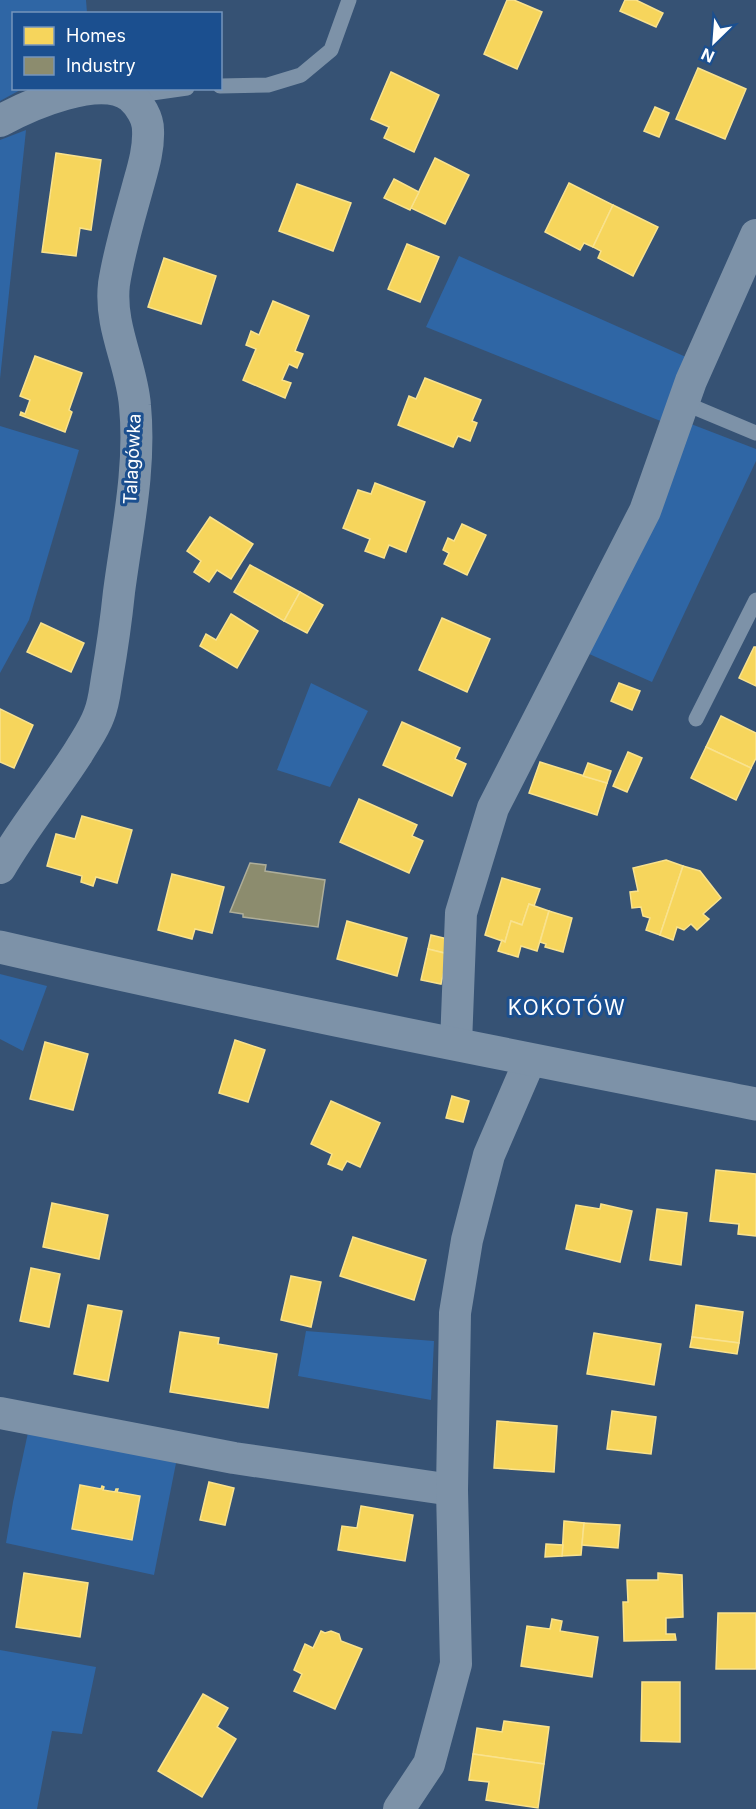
<svg xmlns="http://www.w3.org/2000/svg" width="756" height="1809" viewBox="0 0 756 1809" font-family="Inter,sans-serif">
<rect width="100%" height="100%" fill="#365274"/>
<!-- green -->
<g fill="#2f66a5">
<polygon points="0,0 86,0 87,13 14,14 14,88 22,89 0,101"/>
<polygon points="26,130 0,379 0,140"/>
<polygon points="459,256 686,357 663,422 426,327"/>
<polygon points="691,424 756,449 756,461 652,682 587,653"/>
<polygon points="0,426 79,450 29,620 0,673"/>
<polygon points="311,683 368,711 330,787 277,770"/>
<polygon points="0,974 47,986 23,1051 0,1039"/>
<polygon points="306,1331 434,1341 431,1400 298,1376"/>
<polygon points="29,1428 176,1463 154,1575 6,1543 13,1502"/>
<polygon points="0,1650 96,1667 82,1734 52,1731 37,1809 0,1809"/>
</g>
<!-- homes -->
<g fill="#f6d55c" stroke="#f9e28d" stroke-width="1.5">
<polygon points="507,0 514,0 542,12 517,69 484,54"/>
<polygon points="625,0 636,0 663,13 656,27 620,11"/>
<polygon points="698,68 746,89 725,139 676,119"/>
<polygon points="391,72 439,95 414,152 384,138 389,127 371,119"/>
<polygon points="655,107 669,113 659,137 644,131"/>
<polygon points="56,153 101,160 91,230 80,228 76,256 42,252"/>
<polygon points="435,158 469,175 445,224 411,208"/>
<polygon points="394,179 419,192 410,210 384,198"/>
<polygon points="569,183 613,205 593,247 584,243 580,250 545,232"/>
<polygon points="297,184 351,203 333,251 279,231"/>
<polygon points="613,205 658,227 633,276 598,258 601,251 593,247"/>
<polygon points="407,244 439,257 420,302 388,289"/>
<polygon points="164,258 216,276 201,324 148,307"/>
<polygon points="273,301 309,316 295,351 303,354 297,368 289,364 282,380 291,383 285,398 243,380 256,349 246,345 251,331 259,335"/>
<polygon points="35,356 82,373 69,410 72,412 65,432 20,415 21,412 25,414 30,400 20,396"/>
<polygon points="425,378 481,400 472,421 477,423 470,441 458,436 453,447 398,425 409,396 416,399"/>
<polygon points="375,483 425,502 406,552 389,545 384,558 365,551 370,539 343,528 358,490 371,494"/>
<polygon points="210,517 253,544 231,579 217,570 209,582 194,572 201,561 187,551"/>
<polygon points="462,524 486,535 467,575 444,564 449,553 443,550 448,538 454,541"/>
<polygon points="250,565 300,592 284,621 234,592"/>
<polygon points="300,592 323,605 307,633 284,621"/>
<polygon points="231,614 258,631 237,668 200,646 206,634 216,640"/>
<polygon points="442,618 490,639 467,692 419,670"/>
<polygon points="41,623 84,643 71,672 27,652"/>
<polygon points="754,647 756,647 756,686 739,678"/>
<polygon points="619,683 640,691 632,710 611,701"/>
<polygon points="0,709 33,725 14,768 0,762"/>
<polygon points="721,716 756,733 756,758 751,768 706,747"/>
<polygon points="402,722 460,748 455,759 466,764 452,796 383,765"/>
<polygon points="706,747 751,768 736,800 691,778"/>
<polygon points="628,752 642,758 627,792 613,786"/>
<polygon points="540,762 607,783 597,815 529,793"/>
<polygon points="588,763 611,771 607,783 583,776"/>
<polygon points="359,799 417,825 412,836 423,841 409,873 340,842"/>
<polygon points="82,816 132,830 117,883 96,877 93,886 81,882 82,876 47,866 56,834 75,839"/>
<polygon points="666,860 683,866 660,935 646,930 650,918 643,916 641,907 632,908 630,892 638,891 633,868"/>
<polygon points="683,866 700,871 721,898 703,914 709,919 697,930 691,924 684,930 677,927 673,940 660,935"/>
<polygon points="172,874 224,887 212,933 195,929 192,939 158,930"/>
<polygon points="502,878 540,889 534,906 529,904 522,925 511,921 505,942 485,935"/>
<polygon points="529,904 549,911 537,951 521,946 518,957 498,951 502,940 505,942 511,921 522,925"/>
<polygon points="549,911 572,918 563,952 545,947 546,944 540,942"/>
<polygon points="347,921 407,938 397,976 337,959"/>
<polygon points="431,935 448,939 445,953 428,949"/>
<polygon points="428,949 448,954 441,984 421,980"/>
<polygon points="235,1040 265,1050 248,1102 219,1093"/>
<polygon points="45,1042 88,1054 73,1110 30,1099"/>
<polygon points="452,1096 469,1101 463,1122 446,1118"/>
<polygon points="331,1101 380,1123 360,1167 347,1161 342,1170 328,1164 332,1154 311,1144"/>
<polygon points="716,1170 756,1174 756,1236 738,1234 739,1224 710,1221"/>
<polygon points="52,1203 108,1215 99,1259 43,1247"/>
<polygon points="601,1204 632,1211 620,1262 566,1249 576,1205 600,1209"/>
<polygon points="657,1209 687,1213 681,1265 650,1260"/>
<polygon points="353,1237 426,1260 414,1300 340,1276"/>
<polygon points="31,1268 60,1274 49,1327 20,1321"/>
<polygon points="291,1276 321,1282 311,1327 281,1320"/>
<polygon points="88,1305 122,1311 108,1381 74,1374"/>
<polygon points="696,1305 743,1312 739,1343 692,1337"/>
<polygon points="180,1332 219,1338 218,1344 277,1354 268,1408 170,1392"/>
<polygon points="594,1333 661,1344 654,1385 587,1374"/>
<polygon points="692,1337 739,1343 737,1354 690,1347"/>
<polygon points="612,1411 656,1417 651,1454 607,1449"/>
<polygon points="497,1421 557,1426 554,1472 494,1468"/>
<polygon points="209,1482 234,1488 225,1525 200,1520"/>
<polygon points="80,1485 101,1489 102,1486 104,1487 103,1490 115,1492 116,1489 118,1489 117,1492 140,1496 132,1540 72,1529"/>
<polygon points="361,1506 413,1515 405,1561 338,1550 342,1526 357,1528"/>
<polygon points="564,1521 584,1523 581,1555 562,1556"/>
<polygon points="584,1523 620,1525 618,1548 582,1545"/>
<polygon points="546,1544 563,1545 562,1556 545,1557"/>
<polygon points="24,1573 88,1583 80,1637 16,1627"/>
<polygon points="658,1573 682,1575 683,1617 666,1618 666,1634 675,1634 676,1640 624,1641 623,1602 628,1602 627,1580 658,1580"/>
<polygon points="718,1613 756,1613 756,1669 716,1669"/>
<polygon points="552,1619 562,1621 560,1631 598,1637 592,1677 521,1666 527,1626 550,1629"/>
<polygon points="321,1631 325,1633 331,1631 339,1634 341,1641 362,1649 335,1709 294,1691 302,1674 294,1670 305,1644 313,1648"/>
<polygon points="642,1682 680,1682 680,1742 641,1741"/>
<polygon points="203,1694 228,1708 217,1727 236,1739 202,1797 158,1771"/>
<polygon points="504,1721 549,1727 544,1764 473,1754 477,1728 502,1732"/>
<polygon points="473,1754 544,1764 538,1808 486,1800 489,1782 469,1780"/>
</g>
<!-- industry -->
<polygon fill="#8c8c6e" stroke="#aeae9a" stroke-width="1.5" points="250,863 266,865 265,871 325,880 318,927 243,917 243,914 230,912"/>
<g fill="none" stroke-linecap="round" stroke-linejoin="round">
<!-- service -->
<g stroke="#7d92a8" stroke-width="15">
<polyline points="220,86 268,85 301,75 331,50 349,0"/>
<polyline points="131,96 187,88"/>
<polyline points="684,403 756,433"/>
<polyline points="696,719 756,600"/>
</g>
<!-- minor -->
<g stroke="#7d92a8" stroke-width="32">
<path d="M0 121C29 105 101 73 131 97 140 105 148 118 148 130 149 149 143 168 138 186 129 219 119 251 114 284 109 327 132 365 135 406 141 468 127 531 119 592 116 621 112 649 107 678 105 690 104 703 99 715 94 729 85 741 78 753 53 792 23 828 0 868"/>
<polyline points="456,1044 461,913 493,808 645,511 691,381 756,235"/>
<polyline points="0,1413 234,1458 452,1490"/>
<polyline points="399,1809 429,1764 456,1664 452,1490 455,1313 467,1240 489,1155 530,1060"/>
</g>
<!-- tertiary -->
<path stroke="#7d92a8" stroke-width="33" d="M0 947C251 1005 504 1054 756 1104"/>
</g>
<g text-anchor="middle" dominant-baseline="central" stroke-width="6" stroke-linejoin="round" paint-order="stroke">
<!-- street labels -->
<g font-size="18" fill="#fff" stroke="#1b4f8f">
<text transform="translate(132 459) rotate(-87)">Talagówka</text>
</g>
<!-- quarter labels -->
<g font-size="21" letter-spacing="1.5" fill="#fff" stroke="#1b4f8f">
<text x="567" y="1007">KOKOTÓW</text>
</g>
</g>
<!-- legend -->
<rect x="12" y="12" width="210" height="78" fill="#1b4f8f" stroke="#7695bc" stroke-width="1.5"/>
<rect x="24" y="27" width="30" height="18" fill="#f6d55c" stroke="#7695bc" stroke-width="1.5"/>
<text x="66" y="42" font-size="18" fill="#ffffff">Homes</text>
<rect x="24" y="57" width="30" height="18" fill="#8c8c6e" stroke="#7695bc" stroke-width="1.5"/>
<text x="66" y="72" font-size="18" fill="#ffffff">Industry</text>
<!-- north arrow -->
<g transform="translate(714 42) rotate(205)" stroke="#1b4f8f" stroke-width="4.5" paint-order="stroke">
<path d="M0-4.5L10 22L0 15L-10 22Z" fill="#ffffff"/>
<text y="-9" font-size="16" font-weight="bold" text-anchor="middle" fill="#ffffff">N</text>
</g>
</svg>
